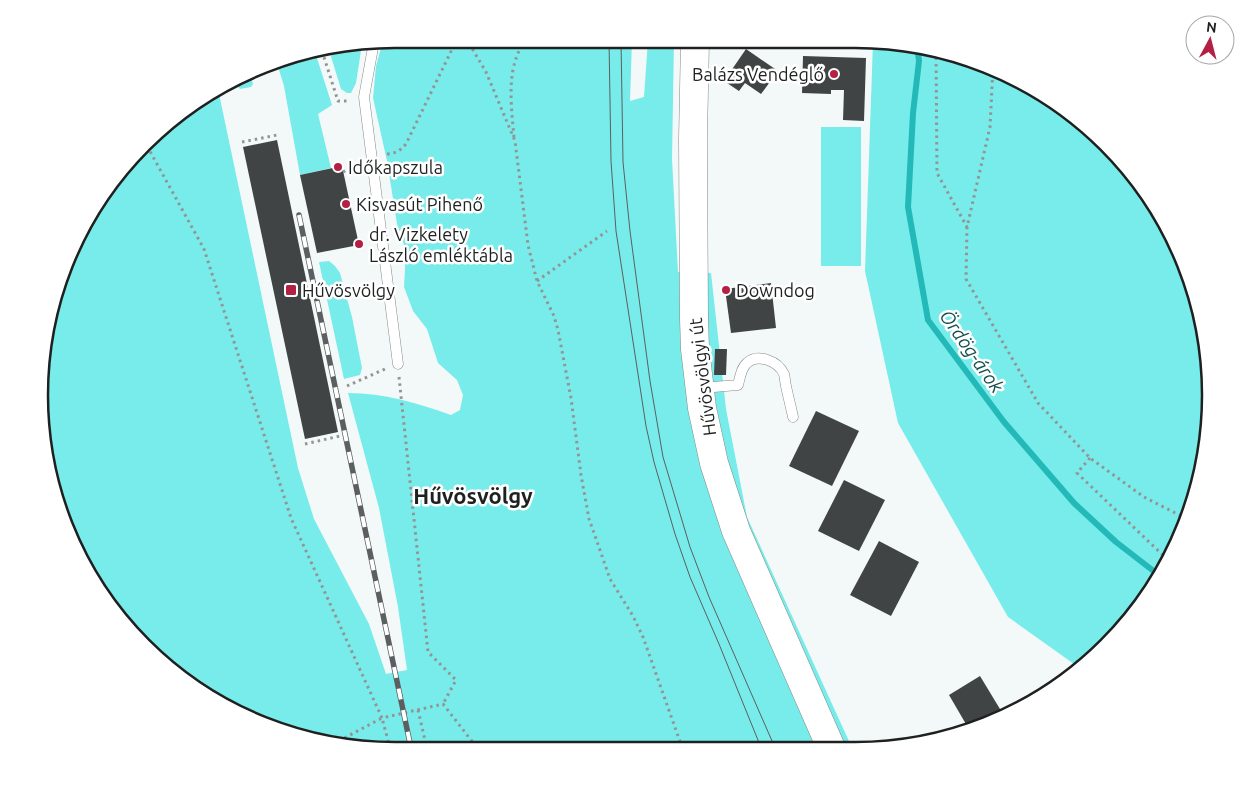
<svg xmlns="http://www.w3.org/2000/svg" width="1250" height="790" viewBox="0 0 1250 790" font-family="Ubuntu,sans-serif">
<rect width="100%" height="100%" fill="#f3f9f8"/>
<!-- green -->
<g fill="#78ecea">
<path d="M395 39 632 40 630 101 644 97 648 40H674L672 159 678 272 711 273 726 409 747 517 853 750 349 748 258 724 178 677 99 593 51 487 39 395 58 280 113 178 197 99 218 89 298 468 314 519 369 624 386 674 407 670 398 607 379 508 348 393C384 393 417 403 451 415L460 410 463 395 457 380 438 363 427 329 413 311 404 287 406 251 397 224 387 161 373 98 376 66 383 41Z"/>
<polygon points="873,42 901,42 991,66 1072,113 1123,160 1164,217 1192,281 1208,349 1210,419 1199,487 1174,553 1137,612 1081,669 1008,617 898,423 865,271"/>
<polygon points="362,44 356,83 351,93 347,93 341,89 329,50"/>
<polygon points="315,52 332,105 318,114 331,168 300,175 284,86 276,60 281,58"/>
<polygon points="250,73 253,84 251,87 240,89 238,87 236,80"/>
<rect x="821" y="127" width="40" height="139"/>
<polygon points="329,261 335,266 340,273 352,317 362,368 360,375 344,379 319,262"/>
</g>
<g fill="none" stroke-linecap="round" stroke-linejoin="round">
<!-- stream -->
<polyline stroke="#23b9b8" stroke-width="6" points="917,46 919,61 913,113 908,207 928,320 1004,422 1074,503 1116,542 1160,576"/>
</g>
<!-- building -->
<g fill="#404444">
<polygon points="746,49 778,71 761,94 745,83 739,91 724,81"/>
<polygon points="803,56 866,58 864,121 843,120 844,90 831,90 831,94 802,93"/>
<polygon points="277,140 338,432 305,439 243,147"/>
<polygon points="342,166 359,245 317,253 300,175"/>
<polygon points="771,283 776,328 731,333 725,289"/>
<polygon points="715,349 727,349 726,375 714,375"/>
<polygon points="816,411 859,431 832,486 789,466"/>
<polygon points="844,480 885,500 859,551 818,531"/>
<polygon points="879,541 919,562 891,616 850,595"/>
<polygon points="980,676 1003,714 982,726 970,731 949,695"/>
</g>
<g fill="none" stroke-linecap="round" stroke-linejoin="round">
<!-- lane casing -->
<g stroke="#848888" stroke-width="11">
<g id="lane">
<polyline points="374,42 364,97 398,364"/>
<polyline points="696,42 768,41"/>
<path d="M701 388 738 385C740 378 741 368 747 363 758 353 778 361 784 374 785 378 785 382 786 386 788 396 791 407 793 417"/>
</g>
</g>
<!-- secondary casing -->
<g stroke="#848888" stroke-width="29">
<polyline id="secondary" points="695,41 693,138 694,319 695,349 702,408 714,463 736,531 832,750"/>
</g>
<!-- path -->
<g stroke="#919595" stroke-width="3" stroke-dasharray="2.5 4" stroke-linecap="butt">
<polyline points="464,39 473,50 486,72 515,141 528,245 537,281 554,316 558,330 571,398 581,475 589,519 594,533 610,579 633,616 643,637 683,750"/>
<polyline points="388,46 439,42 446,39"/>
<polyline points="322,51 338,101 350,101"/>
<polyline points="936,51 937,173 967,227"/>
<polyline points="993,67 990,127 967,227 966,279 1038,403 1090,458 1144,497 1187,519"/>
<path d="M514 137C512 115 508 83 515 62 517 54 521 47 524 40"/>
<polyline points="242,142 277,135"/>
<polyline points="147,146 204,249 291,518 382,718 443,704 478,749"/>
<path d="M387 154C396 153 400 151 406 144L457 39"/>
<polyline points="343,172 358,163"/>
<polyline points="537,281 607,231"/>
<polyline points="399,377 428,652 456,680 443,704"/>
<polyline points="347,386 385,369"/>
<polyline points="305,444 340,436"/>
<polyline points="1090,458 1077,473 1169,561"/>
<polyline points="418,710 427,749"/>
<polyline points="333,744 382,718 390,748"/>
</g>
<!-- lane -->
<use href="#lane" stroke="#fff" stroke-width="10"/>
<!-- secondary -->
<use href="#secondary" stroke="#fff" stroke-width="28"/>
<!-- tram -->
<g stroke="#5c5f5f" stroke-width="1">
<polyline points="609,40 611,161 616,231 646,426 654,462 675,534 690,577 719,644 762,750"/>
<polyline points="621,40 623,162 630,231 650,381 663,457 690,547 709,597 776,750"/>
</g>
<!-- rail casing -->
<g stroke="#5c5f5f" stroke-width="5.5">
<polyline id="rail" points="299,215 411,748"/>
</g>
<!-- rail -->
<use href="#rail" stroke="#fff" stroke-width="4" stroke-dasharray="11" stroke-linecap="butt"/>
</g>
<!-- markers -->
<g fill="#b32043" stroke="#fff" stroke-width="2">
<circle cx="834" cy="74" r="5"/>
<circle cx="338" cy="167" r="5"/>
<circle cx="346" cy="204" r="5"/>
<circle cx="359" cy="244" r="5"/>
<rect x="285" y="284" width="12" height="12" rx="2.5"/>
<circle cx="726" cy="290" r="5"/>
</g>
<g text-anchor="middle" dominant-baseline="central" stroke-width="5" stroke-linejoin="round" paint-order="stroke">
<!-- poi labels -->
<g font-size="18" fill="#1f2121" stroke="#fff" text-anchor="start">
<text x="824" y="74" text-anchor="end">Balázs Vendéglő</text>
<text x="348" y="167">Időkapszula</text>
<text x="356" y="204">Kisvasút Pihenő</text>
<text x="369" y="234">dr. Vizkelety<tspan x="369" dy="21">László emléktábla</tspan></text>
<text x="302" y="290">Hűvösvölgy</text>
<text x="736" y="290">Downdog</text>
</g>
<!-- street labels -->
<g font-size="18" fill="#1f2121" stroke="#fff">
<text transform="translate(702 377) rotate(-97)">Hűvösvölgyi út</text>
</g>
<!-- water labels -->
<g font-size="19" font-style="italic" fill="#144f4e" stroke="#fff">
<text transform="translate(972 351) rotate(55)">Ördög-árok</text>
</g>
<!-- district labels -->
<g font-size="22" font-weight="bold" fill="#1f2121" stroke="#fff">
<text x="473" y="495">Hűvösvölgy</text>
</g>
</g>
<!-- crop -->
<path d="M0 0H1250V790H0ZM395 48H855A347 347 0 0 1 1202 395V395A347 347 0 0 1 855 742H395A347 347 0 0 1 48 395V395A347 347 0 0 1 395 48Z" fill="#fff" fill-rule="evenodd"/>
<path fill="none" stroke="#1f2121" stroke-width="2.5" d="M395 48H855A347 347 0 0 1 1202 395V395A347 347 0 0 1 855 742H395A347 347 0 0 1 48 395V395A347 347 0 0 1 395 48Z"/>
<!-- north arrow -->
<g transform="translate(1210 40) rotate(7)"><circle r="24" fill="#ffffff" stroke="#a5a6a6"/>
<path d="M0-4L9 19L0 12L-9 19Z" fill="#b32043"/>
<text y="-8" font-size="14" font-weight="bold" text-anchor="middle" fill="#1f2121">N</text>
</g>
</svg>
